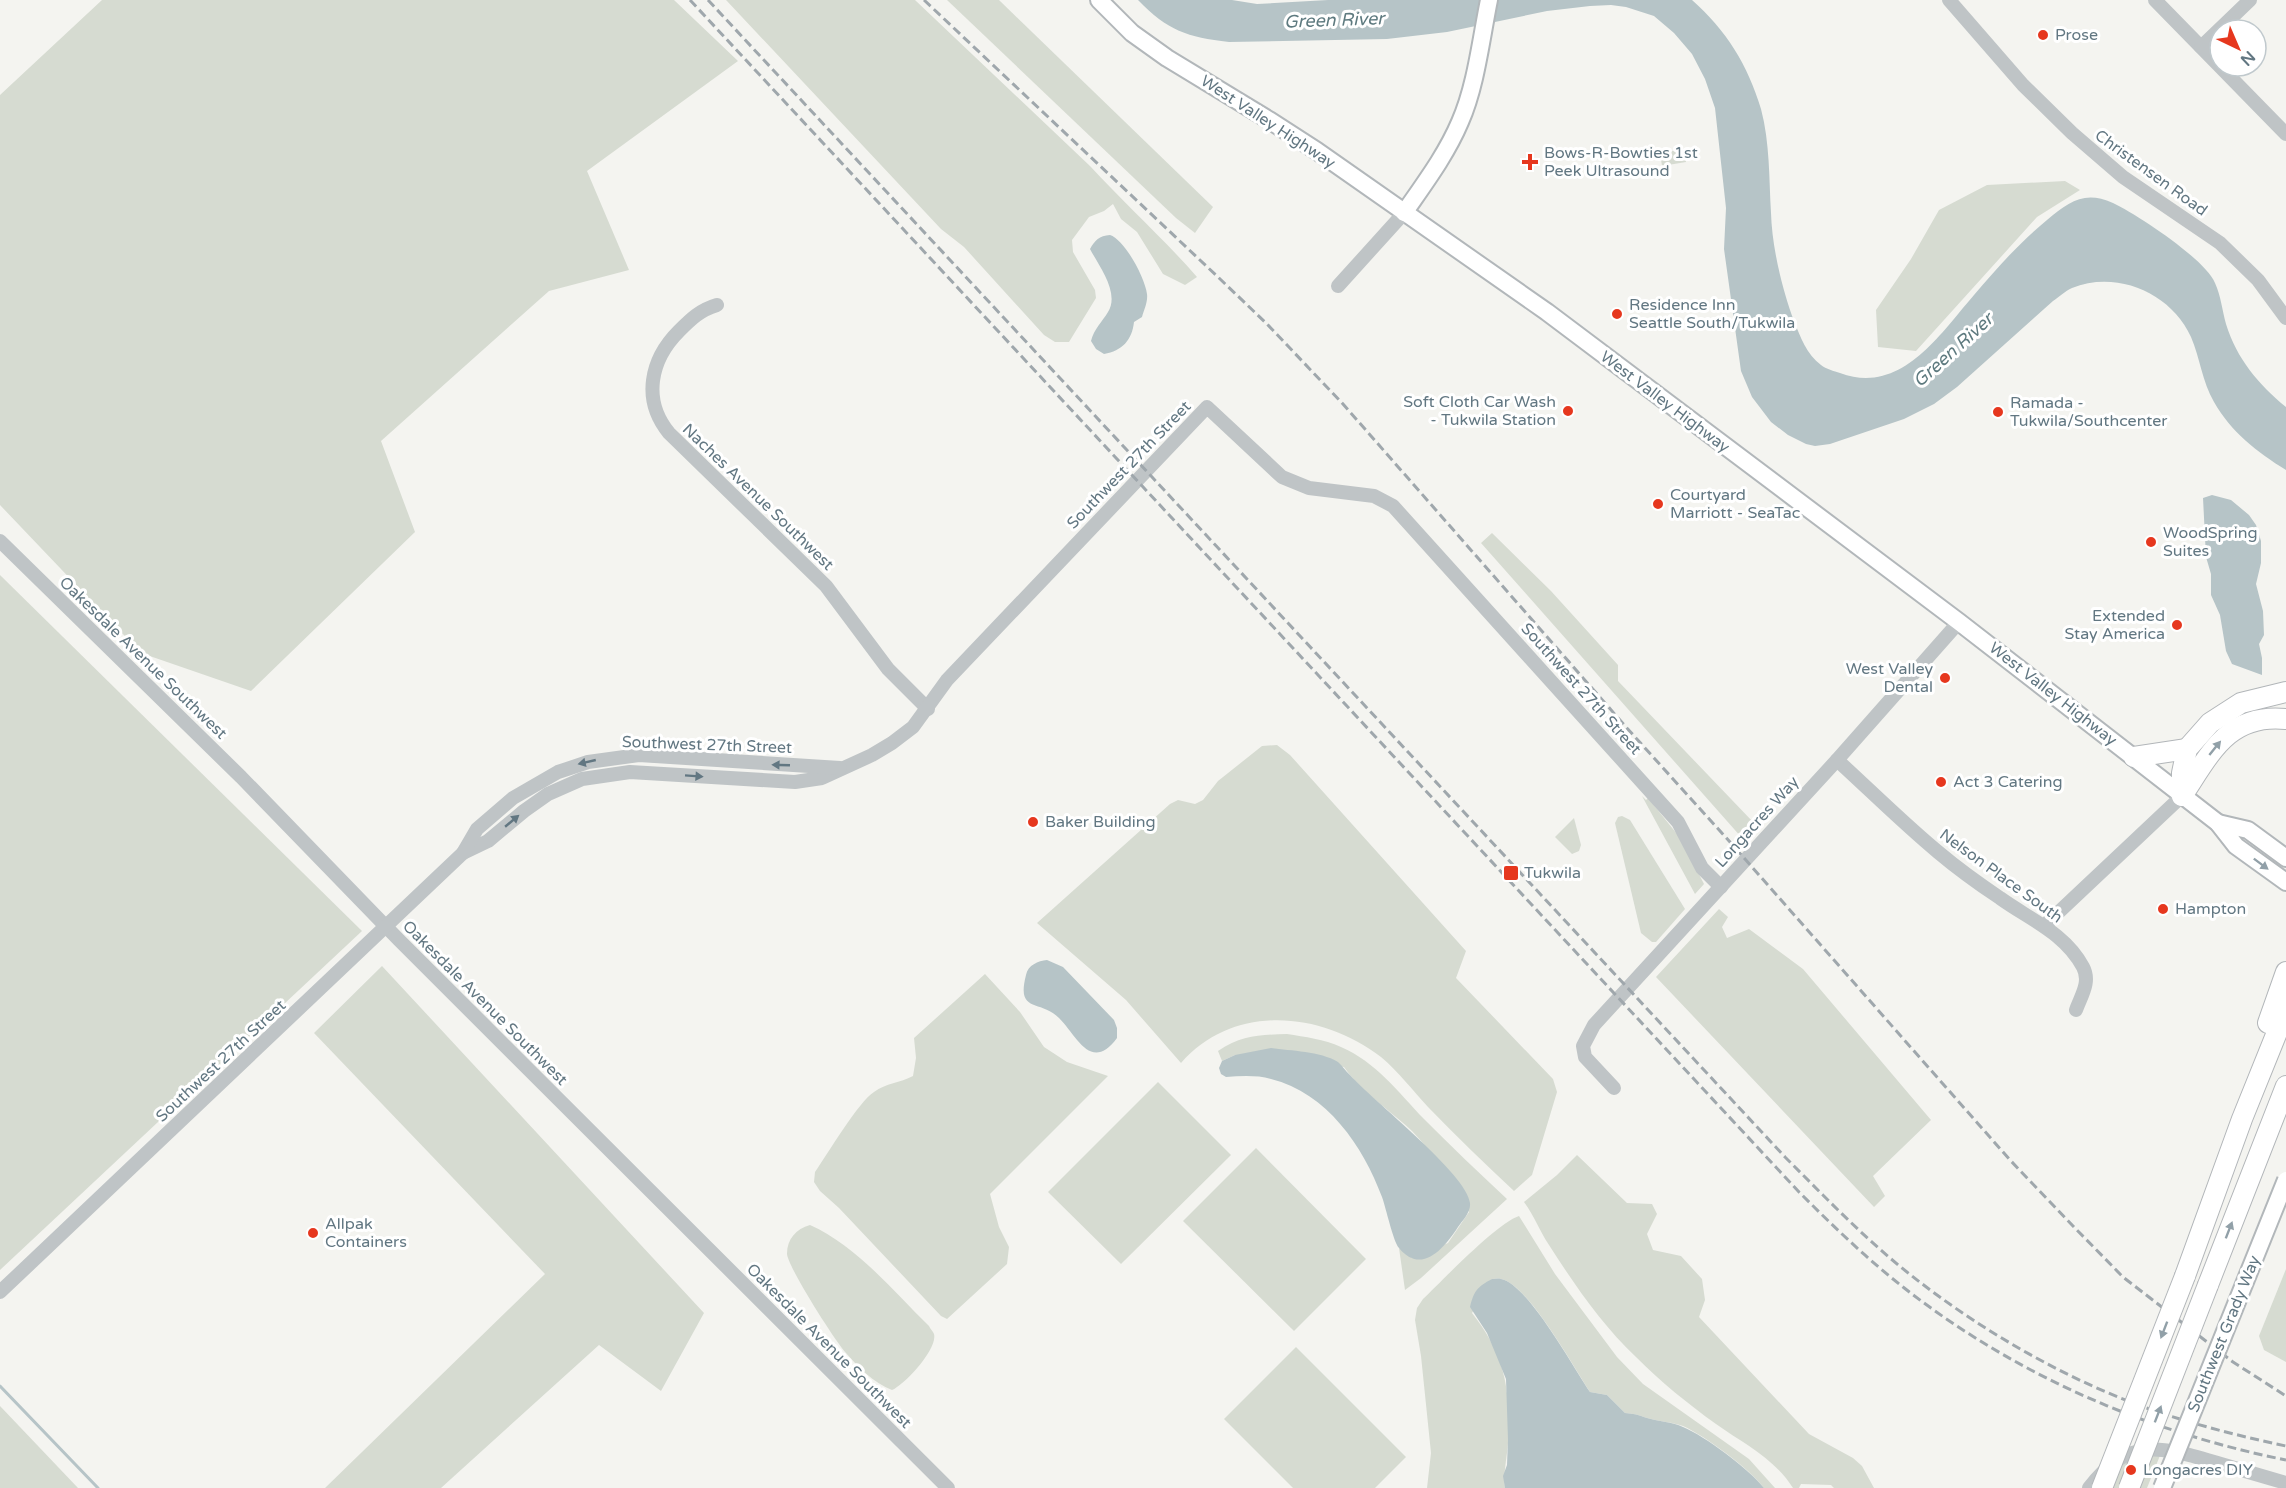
<svg xmlns="http://www.w3.org/2000/svg" width="2286" height="1488" viewBox="0 0 2286 1488" font-family="'Varela Round',sans-serif">
<rect width="100%" height="100%" fill="#f4f4f0"/>
<!-- green -->
<g fill="#d6dbd1">
<polygon points="102,0 674,0 738,61 587,171 629,270 549,291 381,441 415,532 251,691 141,653 0,505 0,95"/>
<path d="M726 0H915L1090 166C1125 204 1163 238 1197 277L1185 285 1163 274 1137 232 1121 219 1113 204 1104 211 1089 217 1072 240 1073 252 1095 290 1096 298 1069 342H1055L1044 335 964 247 941 229Z"/>
<polygon points="947,0 999,0 1213,207 1195,233 1176,218"/>
<polygon points="1684,149 1686,162 1662,166 1660,153"/>
<polygon points="2065,181 2080,190 2037,217 1916,351 1878,347 1876,310 1911,259 1939,210 1987,185"/>
<polygon points="1492,533 1551,591 1618,665 1618,681 1754,823 1742,838 1481,543"/>
<polygon points="0,575 362,931 0,1270"/>
<path d="M1277 745 1290 755 1466 951 1456 978 1553 1079 1557 1092 1532 1175 1514 1191C1485 1164 1456 1136 1428 1107 1413 1091 1399 1072 1381 1057 1321 1011 1234 1003 1181 1063L1126 1000 1037 923 1170 804 1178 800 1195 804 1203 800 1218 781 1262 746Z"/>
<polygon points="1642,796 1646,800 1648,798 1681,839 1704,884 1695,894"/>
<polygon points="1622,816 1630,820 1685,909 1656,942 1652,942 1641,933 1615,823 1618,817"/>
<polygon points="1574,818 1581,845 1579,851 1572,854 1555,837"/>
<polygon points="1719,909 1728,917 1722,927 1727,938 1749,929 1803,969 1931,1120 1873,1176 1885,1196 1874,1207 1656,977"/>
<polygon points="382,966 704,1313 661,1391 599,1345 441,1488 325,1488 545,1274 314,1033"/>
<path d="M985 974 1020 1012 1044 1047 1067 1062 1108 1076 990 1194 999 1227 1009 1247 1007 1264 947 1319 941 1316 839 1208 820 1191 814 1182 815 1172C827 1155 859 1101 874 1092 886 1083 900 1083 913 1076L916 1058 914 1038Z"/>
<path d="M1287 1034C1305 1037 1324 1039 1341 1047 1376 1062 1398 1092 1424 1119 1451 1146 1479 1173 1507 1199L1421 1278 1405 1290 1399 1248 1412 1258 1448 1243 1469 1212C1451 1185 1435 1154 1412 1131 1390 1110 1361 1092 1344 1067L1235 1055 1222 1061 1218 1051C1242 1035 1259 1035 1287 1034Z"/>
<polygon points="1158,1082 1231,1155 1121,1264 1048,1192"/>
<polygon points="1256,1148 1366,1259 1294,1331 1183,1221"/>
<path d="M1577 1155 1627 1203 1652 1204 1657 1214 1647 1234 1653 1250 1681 1256 1702 1279 1705 1300 1699 1317 1809 1434 1853 1458 1862 1466 1874 1488H1834L1831 1485 1801 1484 1799 1488H1793C1774 1458 1744 1444 1716 1424 1688 1404 1661 1382 1636 1357 1602 1325 1574 1284 1549 1245 1539 1230 1535 1217 1524 1202L1557 1175Z"/>
<path d="M1519 1216 1555 1274 1617 1357 1643 1384 1749 1459 1775 1488H1764C1749 1468 1705 1436 1683 1426 1672 1422 1662 1422 1651 1419 1639 1416 1639 1414 1625 1413L1607 1395 1590 1392C1574 1368 1528 1284 1501 1279 1498 1278 1495 1279 1492 1279L1472 1313C1505 1355 1511 1390 1508 1443 1507 1458 1503 1473 1505 1488H1427L1431 1453 1421 1356 1415 1320 1417 1308 1423 1299C1443 1280 1497 1223 1519 1216Z"/>
<path d="M810 1225C857 1246 893 1291 929 1326 930 1329 933 1331 934 1334 938 1349 904 1385 892 1390 874 1383 858 1367 846 1353 835 1341 788 1267 787 1254 787 1239 796 1229 810 1225Z"/>
<polygon points="2286,1269 2286,1362 2264,1350 2259,1336"/>
<polygon points="1296,1347 1406,1457 1375,1488 1293,1488 1224,1419"/>
<polygon points="0,1406 78,1488 0,1488"/>
<polygon points="2161,1453 2147,1488 2095,1488 2115,1463"/>
</g>
<!-- water -->
<g fill="#b6c4c7">
<path d="M1138 0H1232L1257 4 1328 0H1692C1726 30 1748 65 1761 109 1770 143 1769 179 1771 213 1772 247 1782 289 1794 321 1800 336 1807 355 1821 365 1826 369 1834 371 1840 373 1901 396 1940 334 1974 295 1997 268 2020 242 2047 220 2069 202 2084 190 2113 203 2138 215 2205 259 2215 283 2221 296 2222 310 2226 324 2237 359 2258 384 2286 407V470C2257 452 2231 432 2214 402 2202 381 2200 358 2191 337 2171 293 2117 270 2072 288 2065 291 2059 297 2053 301L1957 387 1934 404 1904 419 1830 444 1815 446 1806 444 1788 435 1771 422 1752 397 1741 371 1724 249 1726 208 1715 108 1705 79 1692 54 1674 33 1654 16 1626 7 1611 5 1590 6 1547 11 1447 32 1387 39 1229 42C1187 37 1168 31 1138 0Z"/>
<path d="M1110 235C1125 240 1145 278 1147 294 1148 302 1144 310 1142 317L1134 322C1132 340 1122 351 1104 354L1096 349 1091 341C1094 329 1102 322 1108 312 1120 293 1099 266 1090 249 1095 240 1099 236 1110 235Z"/>
<polygon points="2212,495 2231,500 2249,515 2256,525 2261,541 2261,563 2256,584 2263,611 2264,635 2259,644 2262,658 2262,675 2232,664 2226,651 2220,615 2211,595 2211,574 2206,557 2203,498"/>
<path d="M1047 960 1063 967 1114 1020 1117 1028V1038C1091 1073 1077 1036 1059 1018 1040 999 1016 1014 1026 975 1028 965 1038 961 1047 960Z"/>
<path d="M1271 1048C1291 1051 1320 1051 1338 1062 1343 1066 1345 1071 1350 1075 1371 1099 1468 1175 1470 1203 1471 1212 1463 1220 1458 1227 1445 1247 1422 1276 1399 1248 1393 1241 1386 1208 1382 1197 1363 1146 1327 1093 1271 1079 1257 1075 1241 1076 1226 1077L1221 1074 1219 1068 1222 1061 1235 1055Z"/>
<path d="M1492 1279C1495 1279 1498 1278 1501 1279 1528 1284 1574 1369 1590 1392L1607 1395 1625 1413C1639 1414 1639 1416 1651 1419 1662 1422 1672 1422 1683 1427 1705 1436 1749 1469 1764 1488H1505L1503 1476 1507 1465 1508 1440 1506 1379 1487 1333 1470 1307C1474 1291 1477 1287 1492 1279Z"/>
</g>
<g fill="none" stroke-linecap="round" stroke-linejoin="round">
<!-- stream -->
<polyline stroke="#b6c4c7" stroke-width="3" points="0,1386 98,1488"/>
<!-- major casing -->
<g stroke="#b2b7ba" stroke-width="20">
<g id="major">
<polyline points="1099,0 1132,33 1167,58 1269,120 1317,151 1547,312 1959,622 2218,823 2236,846 2286,882"/>
<path d="M1404 213C1424 184 1446 155 1460 122 1476 86 1481 39 1489 0"/>
<polyline points="2218,823 2248,830 2286,858"/>
</g>
</g>
<!-- highway casing -->
<g stroke="#b2b6b9" stroke-width="22">
<g id="highway">
<polyline points="2134,757 2187,749"/>
<polyline points="2182,796 2182,773 2187,749 2210,723 2241,703 2286,692"/>
<path d="M2182 796C2210 754 2228 713 2286 719"/>
<polyline points="2268,1023 2286,972"/>
<polyline points="2185,1276 2242,1119 2286,1010"/>
<polyline points="2208,1285 2286,1086"/>
</g>
</g>
<!-- minor -->
<g stroke="#bfc4c6" stroke-width="14">
<polyline points="1949,0 2023,85 2072,133 2123,177 2220,243 2258,280 2286,318"/>
<polyline points="2155,0 2286,134"/>
<polyline points="2201,47 2250,0"/>
<polyline points="1338,286 1404,213"/>
<path d="M717 305C700 310 691 319 679 331 650 360 642 400 669 433L826 586 888 669 928 709"/>
<polyline points="0,541 241,777 399,940 948,1488"/>
<path d="M1837 760C1870 790 1903 823 1938 852 1957 868 1979 884 2000 898 2029 919 2065 933 2083 967 2091 982 2081 996 2076 1010"/>
<polyline points="463,853 488,841 524,811 548,794 582,779 630,772 795,782 822,778 872,755 892,743 913,727 947,680 1207,407 1282,477 1309,488 1374,496 1393,506 1678,822 1702,868 1721,887"/>
<polyline points="2045,925 2182,796"/>
<polyline points="1614,1088 1585,1057 1583,1046 1594,1025 1837,760 1959,622"/>
<polyline points="0,1292 463,853 477,829 513,798 558,772 588,762 639,755 840,768"/>
<path d="M2089 1488C2127 1437 2160 1446 2214 1462 2238 1469 2262 1476 2286 1483"/>
</g>
<!-- major -->
<use href="#major" stroke="#fff" stroke-width="16"/>
<!-- highway -->
<use href="#highway" stroke="#fff" stroke-width="20"/>
<!-- rail -->
<g stroke="#9fa7ac" stroke-width="3" stroke-dasharray="9 4.5" stroke-linecap="butt">
<path d="M690 0 1799 1192C1832 1225 1866 1258 1903 1287 2015 1375 2147 1432 2286 1460"/>
<path d="M708 0 1785 1157C1826 1198 1866 1240 1912 1276 1983 1332 2072 1383 2158 1412 2200 1426 2243 1437 2286 1446"/>
<polyline points="924,0 1219,278 1267,324 1343,404 1626,727 1730,842 2010,1160 2073,1226 2123,1277 2233,1362 2286,1396"/>
</g>
<!-- major-bridge casing -->
<g stroke="#b2b7ba" stroke-width="20" stroke-linecap="butt">
<polyline id="major-bridge" points="2162,1488 2286,1180"/>
</g>
<!-- highway-bridge casing -->
<g stroke="#b2b6b9" stroke-width="22" stroke-linecap="butt">
<g id="highway-bridge">
<polyline points="2102,1488 2185,1276"/>
<polyline points="2129,1488 2208,1285"/>
</g>
</g>
<!-- major-bridge -->
<use href="#major-bridge" stroke="#fff" stroke-width="16"/>
<!-- highway-bridge -->
<use href="#highway-bridge" stroke="#fff" stroke-width="20"/>
</g>
<!-- one-way arrows -->
<defs><path id="oneway-solid" d="M-6-.8H1V-3.2L6.5 0L1 3.2V.8H-6Z" transform="scale(1.5)"/></defs>
<g fill="#91a0a8">
<use href="#oneway-solid" transform="translate(2215 748) rotate(-51)"/>
<use href="#oneway-solid" transform="translate(2261 864) rotate(37)"/>
<use href="#oneway-solid" transform="translate(2229 1230) rotate(-69)"/>
<use href="#oneway-solid" transform="translate(2164 1330) rotate(111)"/>
<use href="#oneway-solid" transform="translate(2158 1414) rotate(-69)"/>
</g>
<g fill="#627782">
<use href="#oneway-solid" transform="translate(587 762) rotate(167)"/>
<use href="#oneway-solid" transform="translate(781 765) rotate(-178)"/>
<use href="#oneway-solid" transform="translate(694 776) rotate(4)"/>
<use href="#oneway-solid" transform="translate(512 821) rotate(-40)"/>
</g>
<!-- markers -->
<g fill="#e6371e" stroke="#fff" stroke-width="2">
<circle cx="2043" cy="35" r="6"/>
<path d="M1527 153h6v6h6v6h-6v6h-6v-6h-6v-6h6z"/>
<circle cx="1617" cy="314" r="6"/>
<circle cx="1568" cy="411" r="6"/>
<circle cx="1998" cy="412" r="6"/>
<circle cx="1658" cy="504" r="6"/>
<circle cx="2151" cy="542" r="6"/>
<circle cx="2177" cy="625" r="6"/>
<circle cx="1945" cy="678" r="6"/>
<circle cx="1941" cy="782" r="6"/>
<circle cx="1033" cy="822" r="6"/>
<rect x="1503" y="865" width="16" height="16" rx="3"/>
<circle cx="2163" cy="909" r="6"/>
<circle cx="313" cy="1233" r="6"/>
<circle cx="2131" cy="1470" r="6"/>
</g>
<g text-anchor="middle" dominant-baseline="central" stroke-width="6" stroke-linejoin="round" paint-order="stroke">
<!-- poi labels -->
<g font-size="16" fill="#627782" stroke="#fff" text-anchor="start">
<text x="2055" y="35">Prose</text>
<text x="1544" y="153">Bows-R-Bowties 1st<tspan x="1544" dy="18">Peek Ultrasound</tspan></text>
<text x="1629" y="305">Residence Inn<tspan x="1629" dy="18">Seattle South/Tukwila</tspan></text>
<text x="1556" y="402" text-anchor="end">Soft Cloth Car Wash<tspan x="1556" dy="18">- Tukwila Station</tspan></text>
<text x="2010" y="403">Ramada -<tspan x="2010" dy="18">Tukwila/Southcenter</tspan></text>
<text x="1670" y="495">Courtyard<tspan x="1670" dy="18">Marriott - SeaTac</tspan></text>
<text x="2163" y="533">WoodSpring<tspan x="2163" dy="18">Suites</tspan></text>
<text x="2165" y="616" text-anchor="end">Extended<tspan x="2165" dy="18">Stay America</tspan></text>
<text x="1933" y="669" text-anchor="end">West Valley<tspan x="1933" dy="18">Dental</tspan></text>
<text x="1953" y="782">Act 3 Catering</text>
<text x="1045" y="822">Baker Building</text>
<text x="1524" y="873">Tukwila</text>
<text x="2175" y="909">Hampton</text>
<text x="325" y="1224">Allpak<tspan x="325" dy="18">Containers</tspan></text>
<text x="2143" y="1470">Longacres DIY</text>
</g>
<!-- street labels -->
<g font-size="16" fill="#627782" stroke="#fff">
<text transform="translate(1268 122) rotate(33)">West Valley Highway</text>
<text transform="translate(2151 173) rotate(36)">Christensen Road</text>
<text transform="translate(1665 402) rotate(37)">West Valley Highway</text>
<text transform="translate(1129 465) rotate(-46)">Southwest 27th Street</text>
<text transform="translate(758 497) rotate(44)">Naches Avenue Southwest</text>
<text transform="translate(143 658) rotate(44)">Oakesdale Avenue Southwest</text>
<text transform="translate(1581 689) rotate(48)">Southwest 27th Street</text>
<text transform="translate(2053 694) rotate(38)">West Valley Highway</text>
<text transform="translate(707 745) rotate(2)">Southwest 27th Street</text>
<text transform="translate(1757 822) rotate(-48)">Longacres Way</text>
<text transform="translate(2001 876) rotate(36)">Nelson Place South</text>
<text transform="translate(485 1003) rotate(45)">Oakesdale Avenue Southwest</text>
<text transform="translate(221 1061) rotate(-43)">Southwest 27th Street</text>
<text transform="translate(2224 1334) rotate(-68)">Southwest Grady Way</text>
<text transform="translate(829 1346) rotate(45)">Oakesdale Avenue Southwest</text>
</g>
<!-- water labels -->
<g font-size="18" font-style="italic" fill="#5e7a7f" stroke="#fff">
<text transform="translate(1334 20) rotate(-2)">Green River</text>
<text transform="translate(1953 350) rotate(-42)">Green River</text>
</g>
</g>
<!-- north arrow -->
<g transform="translate(2238 48) rotate(136)"><circle r="28" fill="#ffffff" stroke="#c0c9cd" stroke-width="1.5"/>
<path d="M0-4.5L10 22L0 15L-10 22Z" fill="#e6371e"/>
<text y="-9" font-size="16" font-weight="bold" text-anchor="middle" fill="#627782">N</text>
</g>
</svg>
